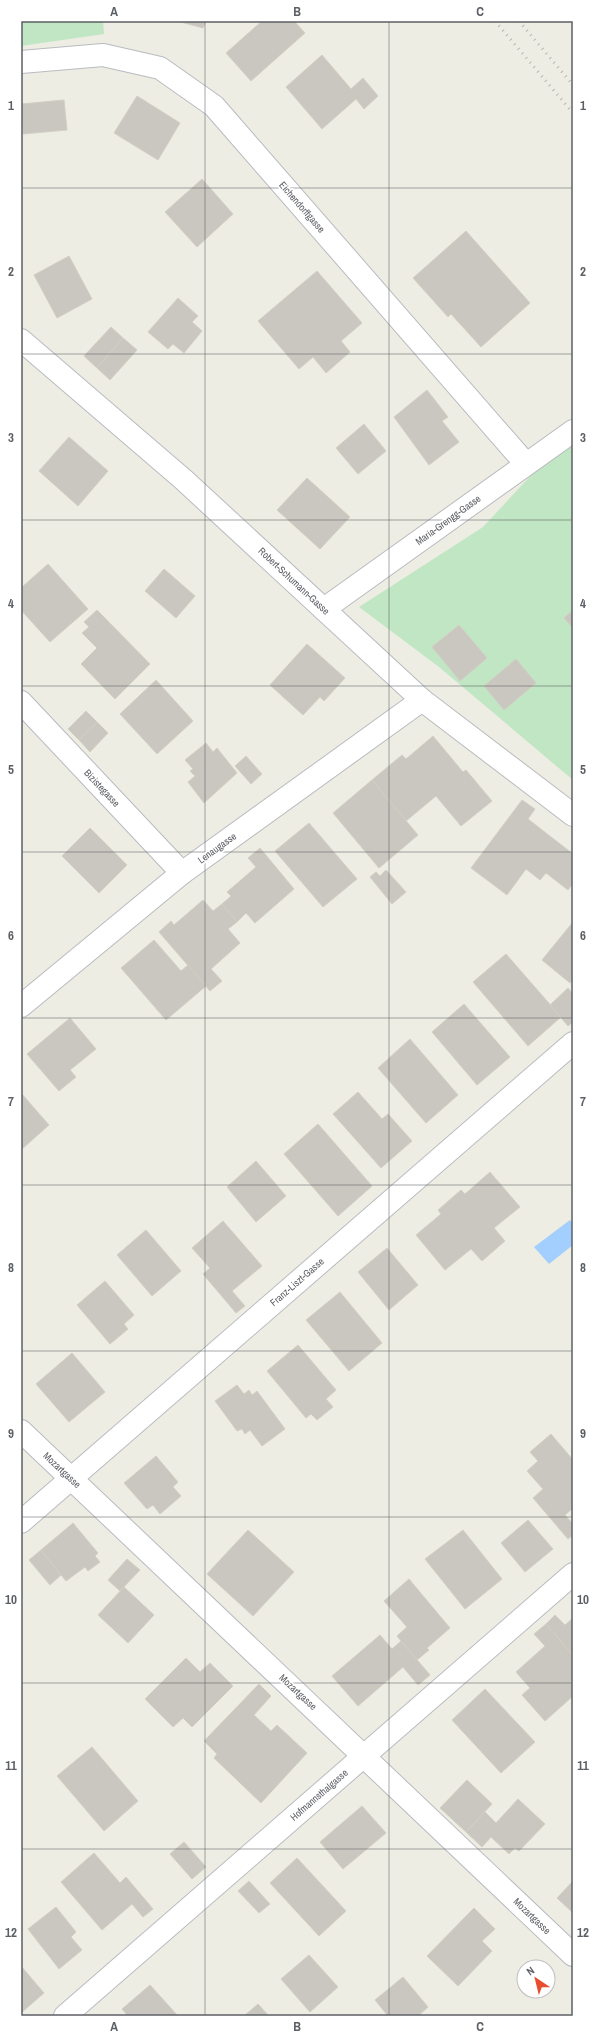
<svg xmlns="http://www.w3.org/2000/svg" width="594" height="2037" viewBox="0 0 594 2037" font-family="'Archivo Narrow',sans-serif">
<rect width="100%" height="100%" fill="#eeede3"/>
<!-- green -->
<g fill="#c0e6c3">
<polygon points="21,21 103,21 104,34 21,46"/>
<polygon points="573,444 573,780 439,667 359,607 483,527 536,470"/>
</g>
<!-- water -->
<polygon fill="#a3cffe" points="570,1220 573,1224 573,1245 549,1264 534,1247"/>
<!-- building -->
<g fill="#cac7c1" stroke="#d3cfc2">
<polygon points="177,21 206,21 203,28"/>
<polygon points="262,21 294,21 305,33 251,81 226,53"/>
<polygon points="322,55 351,89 363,78 378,96 364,109 356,99 322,129 286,87"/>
<polygon points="137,96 180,123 158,160 114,133"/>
<polygon points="64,100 67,130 23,134 21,104"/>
<polygon points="202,179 233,214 197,247 165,212"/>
<polygon points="466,231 530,303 481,347 451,314 448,317 413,278"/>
<polygon points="69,256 92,299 57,318 34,275"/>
<polygon points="317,271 362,323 341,341 350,352 326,373 313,357 299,369 258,321"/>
<polygon points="178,298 198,316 192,322 202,331 184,353 173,344 168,349 148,332"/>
<polygon points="111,327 123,338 97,368 84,356"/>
<polygon points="123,338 137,350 110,380 97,368"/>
<polygon points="427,390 448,417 442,421 459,442 429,465 394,417"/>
<polygon points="364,424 386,451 358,474 336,448"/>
<polygon points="69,437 108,471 78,506 39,471"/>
<polygon points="307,478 350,517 320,549 277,510"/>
<polygon points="48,564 88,609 50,642 21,610 21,588"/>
<polygon points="164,569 195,596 176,618 145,591"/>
<polygon points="97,610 150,664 115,699 81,664 97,648 82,633 89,627 84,622"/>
<polygon points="573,610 573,628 564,618"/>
<polygon points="459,625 487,658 460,681 432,647"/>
<polygon points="307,644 345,678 324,701 320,697 303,715 270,685"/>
<polygon points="516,659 536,683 504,710 484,686"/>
<polygon points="156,680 193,721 157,754 120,714"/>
<polygon points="86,711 97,722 79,740 68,729"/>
<polygon points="97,722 108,733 90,752 79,740"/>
<polygon points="433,736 463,772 466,770 492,801 461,826 436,796 406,821 372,780 402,755 406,759"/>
<polygon points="206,743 213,752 217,748 237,773 204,803 188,782 195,776 190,771 193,769 185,760"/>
<polygon points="246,756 262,774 251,784 235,766"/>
<polygon points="372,780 418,835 379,868 333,813"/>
<polygon points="522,800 535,809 528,819 573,854 573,883 568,890 546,873 540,880 526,869 507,895 471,868"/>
<polygon points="309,823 357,879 323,907 275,851"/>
<polygon points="90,828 127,865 99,893 62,856"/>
<polygon points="260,848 294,889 255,923 246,913 237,922 222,904 231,896 227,892 256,867 248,858"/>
<polygon points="386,870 406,892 392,904 370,877 376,872 380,876"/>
<polygon points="203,900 213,911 222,904 237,922 228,929 240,943 211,969 222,981 210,991 159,932 171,921 174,925"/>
<polygon points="573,922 573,979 570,983 542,960"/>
<polygon points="154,940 181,971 188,965 206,986 166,1020 121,968"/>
<polygon points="506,954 561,1017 528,1046 473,982"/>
<polygon points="568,988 573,994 573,1022 568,1026 550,1005"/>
<polygon points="464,1004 510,1057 477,1085 432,1032"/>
<polygon points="70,1018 96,1049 70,1070 76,1077 59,1091 27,1054"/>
<polygon points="410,1039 458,1095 426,1123 378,1068"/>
<polygon points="358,1092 382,1119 388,1114 412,1141 381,1168 333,1114"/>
<polygon points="21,1093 49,1125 22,1149 21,1147"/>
<polygon points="318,1124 372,1186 338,1216 284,1154"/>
<polygon points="256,1161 286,1196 256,1222 227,1187"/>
<polygon points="490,1172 520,1207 494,1228 505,1241 482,1261 471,1249 445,1270 416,1235 441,1214 438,1210 461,1190 465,1194"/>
<polygon points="223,1221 262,1266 232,1291 245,1306 236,1313 203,1274 210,1268 192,1248"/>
<polygon points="146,1230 181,1271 152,1296 117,1255"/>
<polygon points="387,1248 418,1285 389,1310 358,1272"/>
<polygon points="105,1281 134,1315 124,1324 128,1329 110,1344 77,1305"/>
<polygon points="340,1292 382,1343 349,1371 306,1320"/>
<polygon points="298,1345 336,1390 326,1399 333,1407 317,1420 311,1414 306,1418 267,1371"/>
<polygon points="72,1353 105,1392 69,1422 36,1384"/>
<polygon points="237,1385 244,1394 249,1390 252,1395 257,1391 285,1429 262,1446 250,1430 245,1434 242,1429 237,1431 215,1401"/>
<polygon points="551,1434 573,1460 573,1508 565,1515 573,1524 573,1535 568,1539 533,1498 543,1489 527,1471 538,1461 530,1452"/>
<polygon points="156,1456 178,1482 173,1487 181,1496 160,1514 153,1505 147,1509 124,1483"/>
<polygon points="528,1520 553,1549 525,1572 501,1543"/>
<polygon points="73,1523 98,1553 95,1556 100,1562 88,1571 85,1567 66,1581 41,1550"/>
<polygon points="248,1530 294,1572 253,1616 207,1574"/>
<polygon points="463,1530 502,1579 465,1609 425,1559"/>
<polygon points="41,1550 61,1575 50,1585 29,1560"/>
<polygon points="127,1559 140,1570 120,1591 108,1580"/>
<polygon points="409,1579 450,1628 427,1648 429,1650 417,1660 397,1636 407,1627 384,1601"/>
<polygon points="124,1587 154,1615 128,1643 98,1615"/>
<polygon points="555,1615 565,1625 573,1618 573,1655 546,1624"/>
<polygon points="546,1624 573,1655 573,1696 545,1721 522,1695 530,1688 516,1672 545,1646 534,1634"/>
<polygon points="380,1635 392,1649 401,1641 430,1675 418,1685 403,1667 358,1706 332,1676"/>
<polygon points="186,1658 200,1672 210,1663 233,1686 192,1727 183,1718 173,1727 145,1699"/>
<polygon points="259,1684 271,1696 254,1715 271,1731 277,1725 307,1753 261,1803 214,1758 217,1754 204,1741"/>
<polygon points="485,1689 535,1742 501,1773 452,1720"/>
<polygon points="92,1747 138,1801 104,1831 57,1776"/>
<polygon points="467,1780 492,1804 466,1832 440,1808"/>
<polygon points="518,1799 545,1824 519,1851 515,1848 509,1854 491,1837 482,1847 466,1832 485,1812 496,1823"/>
<polygon points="362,1806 386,1833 343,1869 320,1842"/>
<polygon points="184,1842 206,1867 192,1879 170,1854"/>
<polygon points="94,1853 120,1883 126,1877 153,1909 143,1917 132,1904 102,1930 61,1882"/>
<polygon points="297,1858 346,1911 319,1936 270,1883"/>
<polygon points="249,1881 270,1904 259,1913 238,1891"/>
<polygon points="573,1881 573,1913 557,1898"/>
<polygon points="56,1907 76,1932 71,1937 82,1950 59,1969 28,1929"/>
<polygon points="474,1908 495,1929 482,1941 492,1951 458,1986 427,1956"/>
<polygon points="309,1955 338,1987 310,2012 281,1979"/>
<polygon points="21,1966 44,1993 21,2013"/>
<polygon points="403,1977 428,2007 418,2016 388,2016 375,2000"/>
<polygon points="150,1985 178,2016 128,2016 122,2009"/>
<polygon points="258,2004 269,2016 244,2016"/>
</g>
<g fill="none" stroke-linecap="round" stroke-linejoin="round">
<!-- minor casing -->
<g stroke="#b9bbc0" stroke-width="24">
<g id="minor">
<polyline points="21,62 103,55 160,68 214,106 526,464"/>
<polyline points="21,340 184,480 422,700 573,815"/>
<polyline points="324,609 573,431"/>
<polyline points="21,702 182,873"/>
<polyline points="21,1006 182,873 422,700"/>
<polyline points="21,1431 573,1955"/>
<polyline points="21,1522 573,1043"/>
<polyline points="65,2016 573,1574"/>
</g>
</g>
<!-- minor -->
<use href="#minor" stroke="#fff" stroke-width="22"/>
<!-- rail -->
<g stroke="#b4b5b5" stroke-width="3" stroke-dasharray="1 5" stroke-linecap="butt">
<polyline points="495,21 573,113"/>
<polyline points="519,21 573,85"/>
</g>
</g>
<!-- grid -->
<path fill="none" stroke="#5c5f64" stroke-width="1" stroke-opacity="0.55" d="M205 21V2016M389 21V2016M21 188H573M21 354H573M21 520H573M21 686H573M21 852H573M21 1018H573M21 1185H573M21 1351H573M21 1517H573M21 1683H573M21 1849H573"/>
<g text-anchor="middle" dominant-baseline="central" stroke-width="3.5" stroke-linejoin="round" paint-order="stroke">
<!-- street labels -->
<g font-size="10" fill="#5c5f64" stroke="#fff">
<text transform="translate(302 207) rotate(49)">Eichendorffgasse</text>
<text transform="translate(448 520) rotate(-36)">Maria-Grengg-Gasse</text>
<text transform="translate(294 581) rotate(43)">Robert-Schumann-Gasse</text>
<text transform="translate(102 788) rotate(47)">Bizistegasse</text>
<text transform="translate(217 848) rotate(-36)">Lenaugasse</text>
<text transform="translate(297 1282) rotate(-41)">Franz-Liszt-Gasse</text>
<text transform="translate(62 1470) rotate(43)">Mozartgasse</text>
<text transform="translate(298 1692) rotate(43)">Mozartgasse</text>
<text transform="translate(319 1795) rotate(-41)">Hofmannsthalgasse</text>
<text transform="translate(532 1916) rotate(44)">Mozartgasse</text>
</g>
</g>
<!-- border -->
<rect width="594" height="2037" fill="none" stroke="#ffffff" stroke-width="44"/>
<!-- north arrow -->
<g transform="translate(536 1979) rotate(325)"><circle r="19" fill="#ffffff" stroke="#bebfc1"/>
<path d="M0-3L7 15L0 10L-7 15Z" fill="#e84d2f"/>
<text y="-6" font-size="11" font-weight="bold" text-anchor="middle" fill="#5c5f64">N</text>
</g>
<rect x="22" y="22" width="550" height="1993" fill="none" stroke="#5c5f64" stroke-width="1.5"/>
<g font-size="13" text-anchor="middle" font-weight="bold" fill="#5c5f64">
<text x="114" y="16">A</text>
<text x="297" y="16">B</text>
<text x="480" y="16">C</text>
<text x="11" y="110">1</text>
<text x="583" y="110">1</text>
<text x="11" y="276">2</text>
<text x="583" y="276">2</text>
<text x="11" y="442">3</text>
<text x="583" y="442">3</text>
<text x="11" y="608">4</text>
<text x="583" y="608">4</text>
<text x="11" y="774">5</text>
<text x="583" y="774">5</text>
<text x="11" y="940">6</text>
<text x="583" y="940">6</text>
<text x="11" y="1106">7</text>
<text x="583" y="1106">7</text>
<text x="11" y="1272">8</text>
<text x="583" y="1272">8</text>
<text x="11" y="1438">9</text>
<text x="583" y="1438">9</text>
<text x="11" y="1604">10</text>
<text x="583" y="1604">10</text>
<text x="11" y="1770">11</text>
<text x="583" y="1770">11</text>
<text x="11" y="1937">12</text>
<text x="583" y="1937">12</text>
<text x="114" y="2031">A</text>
<text x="297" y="2031">B</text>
<text x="480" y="2031">C</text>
</g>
</svg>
